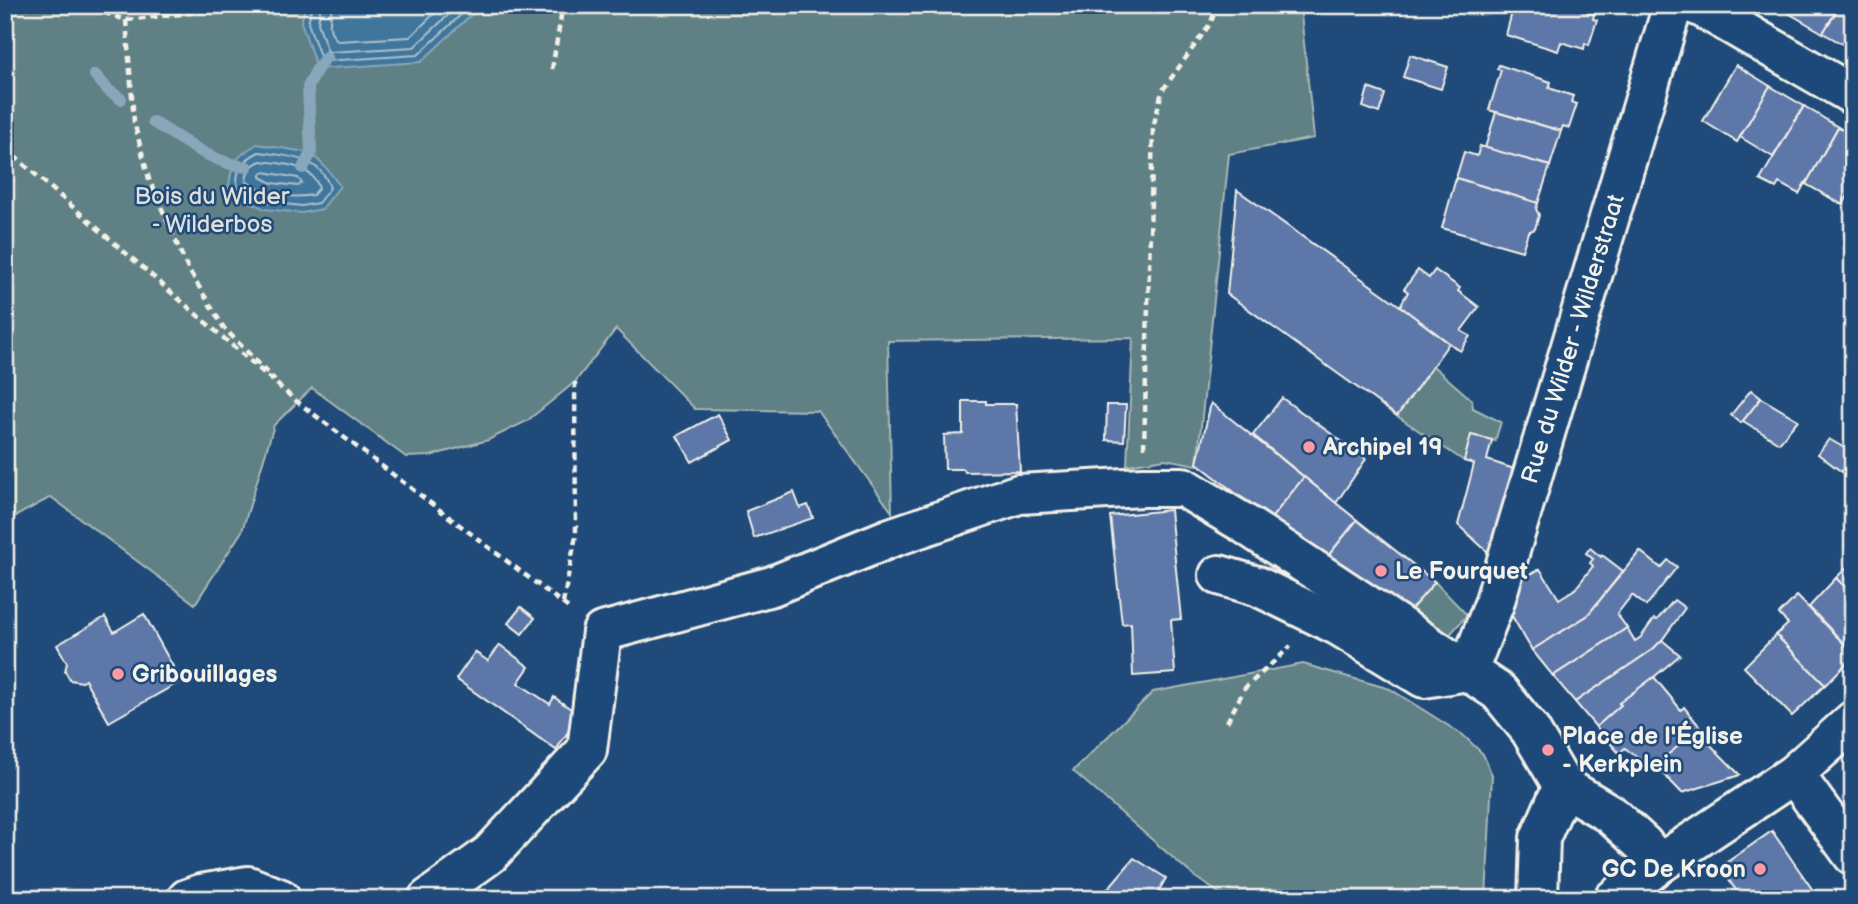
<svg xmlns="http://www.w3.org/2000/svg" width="1858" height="904" viewBox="0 0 1858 904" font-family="'Balsamiq Sans',sans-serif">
<rect width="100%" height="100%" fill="#1f4a7a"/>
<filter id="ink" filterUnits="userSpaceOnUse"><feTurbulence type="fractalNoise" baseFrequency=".0143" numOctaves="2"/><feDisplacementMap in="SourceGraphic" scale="14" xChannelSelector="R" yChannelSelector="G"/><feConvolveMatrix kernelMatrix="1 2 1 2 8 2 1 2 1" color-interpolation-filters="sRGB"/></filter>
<g filter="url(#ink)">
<!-- green -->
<g fill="#5f8084" stroke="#aab8b6" stroke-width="2">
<polygon points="5,5 1300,5 1314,138 1229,154 1197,465 1165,459 1127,465 1133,338 888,341 892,512 818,411 695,409 616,329 575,382 527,421 488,440 430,456 406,457 312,388 274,425 242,531 195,604 51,497 5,522"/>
<polygon points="1433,366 1472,400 1473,408 1501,422 1495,441 1471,435 1464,461 1397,416"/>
<polygon points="1435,582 1467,615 1446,639 1407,614"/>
<polygon points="1303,664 1390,689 1463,735 1483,754 1492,775 1486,899 1228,899 1195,877 1073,771 1153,692"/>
</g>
<!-- water -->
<g fill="#40769c" stroke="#88a7ba" stroke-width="2">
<polygon points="306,5 515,5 472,14 421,62 317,69 301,22"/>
<path d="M257 144 311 153 327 169 340 186 322 209 302 213 265 209 228 192C232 164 232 159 257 144Z"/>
</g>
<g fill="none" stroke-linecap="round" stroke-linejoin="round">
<!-- shore -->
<g stroke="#acc0ca" stroke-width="2">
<polyline points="312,5 308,23 321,59 324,61 418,55 467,9 481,5"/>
<polyline points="321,5 318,23 327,50 330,52 414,47 459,5"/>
<path d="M332 5C331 20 325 29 338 41L410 37 443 5"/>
<path d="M259 152C286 156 321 156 330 188L318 203 302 206 267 202 238 188C234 171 244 159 259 152Z"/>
<path d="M261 161C282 164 312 164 319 188L313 195C291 199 264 195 246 181 247 171 251 164 261 161Z"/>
<polygon points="264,172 298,178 302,183 298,186 272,183 261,177 261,174"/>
</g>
<!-- stream -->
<g stroke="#88a7ba" stroke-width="12">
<polyline points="95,75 108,90 121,99"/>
<path d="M153 122C183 140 212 163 247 167"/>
<polyline points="303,168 311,153 308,87 317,69 326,57"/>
</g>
</g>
<!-- building -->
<g fill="#5c77a8" stroke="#f4f1e8" stroke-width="2">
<polygon points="1516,5 1567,5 1594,14 1593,19 1597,20 1589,45 1585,43 1584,49 1561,42 1558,51 1506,35 1512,12 1514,13"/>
<polygon points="1567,5 1597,5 1594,14"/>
<polygon points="1796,5 1840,5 1823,33 1790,14"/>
<polygon points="1840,5 1853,5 1853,50 1823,33"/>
<polygon points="1410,55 1448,67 1441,89 1403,77"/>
<polygon points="1499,65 1551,82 1549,88 1573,96 1571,102 1577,104 1569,128 1563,126 1561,131 1489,110 1501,70 1497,69"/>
<polygon points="1736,65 1770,86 1737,142 1703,121"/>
<polygon points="1770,86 1804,106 1773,157 1740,137"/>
<polygon points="1368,88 1385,94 1379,113 1363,107"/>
<polygon points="1804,106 1838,127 1806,184 1805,183 1799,194 1779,183 1776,188 1760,180"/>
<polygon points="1496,112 1561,131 1550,166 1485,148"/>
<polygon points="1838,127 1853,136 1853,186 1843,205 1806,184"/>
<polygon points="1480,146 1550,166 1538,203 1456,178 1464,152 1477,156"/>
<polygon points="1456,178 1538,203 1536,209 1539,215 1535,229 1528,232 1522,251 1442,228"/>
<polygon points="1237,190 1400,306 1449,343 1397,416 1227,294"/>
<polygon points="1418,270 1429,278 1435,270 1460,288 1458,291 1479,307 1461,331 1470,336 1460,351 1400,306 1408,292 1404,289"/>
<polygon points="1751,390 1761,398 1741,423 1731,415"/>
<polygon points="1282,398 1366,459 1336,503 1253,435"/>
<polygon points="1761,398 1798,420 1779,443 1743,421"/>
<polygon points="963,401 986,401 986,404 1016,404 1020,471 965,472 964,469 945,469 944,435 963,434"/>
<polygon points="1211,403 1304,477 1270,520 1197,463"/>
<polygon points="1107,405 1126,405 1124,441 1106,440"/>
<polygon points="718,414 732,440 692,462 677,436"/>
<polygon points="1471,435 1492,440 1487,460 1517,470 1491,555 1458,525 1474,464 1464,461"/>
<polygon points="1829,439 1853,453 1853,456 1842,472 1818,454"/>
<polygon points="1304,477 1357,520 1324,561 1270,520"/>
<polygon points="794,492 800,508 808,505 813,518 754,538 746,511"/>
<polygon points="1170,510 1181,619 1171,620 1175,673 1133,676 1131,623 1122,624 1110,516"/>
<polygon points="1357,520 1435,582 1407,614 1324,561"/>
<polygon points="1590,548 1601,557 1602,555 1623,571 1587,616 1532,650 1509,611 1517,581 1540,569 1559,599 1575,589 1593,566 1590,563 1593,559 1586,553"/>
<polygon points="1640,551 1661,568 1668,560 1677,567 1646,606 1632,595 1617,614 1627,628 1553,676 1532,650 1587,616"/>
<polygon points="1853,561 1853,595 1836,578"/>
<polygon points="1836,578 1853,595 1853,653 1809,607"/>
<polygon points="1797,596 1853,653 1853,657 1825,685 1776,635 1788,624 1779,614"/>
<polygon points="1674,600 1685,608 1662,640 1652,650 1575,702 1553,676 1627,628 1635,641 1641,637 1654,619 1657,620"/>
<polygon points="521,607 535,618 522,634 508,623"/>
<polygon points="144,614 181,681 109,722 85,680 82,682 70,680 65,671 67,663 57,645 105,617 114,632"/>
<polygon points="1776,635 1825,685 1792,716 1744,667"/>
<polygon points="1662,640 1680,655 1654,677 1619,703 1621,705 1596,727 1575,702 1652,650"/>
<polygon points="500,645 529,667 518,683 550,704 554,697 579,715 556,750 456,679 475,652 488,661"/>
<polygon points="1654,677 1681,710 1684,707 1701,728 1652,769 1625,748 1619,753 1596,727 1621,705 1619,703"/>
<polygon points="1697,731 1740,775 1682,793 1655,765"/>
<polygon points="1772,831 1819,899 1742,899 1720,867"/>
<polygon points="1134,858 1166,878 1154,899 1099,899"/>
</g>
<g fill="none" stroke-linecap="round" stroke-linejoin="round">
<!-- minor casing -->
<g stroke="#f4f1e8" stroke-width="44">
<g id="minor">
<polyline points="1695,5 1701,7 1853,95"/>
<polyline points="1219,575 1257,586 1339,626 1424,678 1468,671"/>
<polyline points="1468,671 1494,604 1673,5"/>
<polyline points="1794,774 1853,855"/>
<polyline points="187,899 201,894 248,886 281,899"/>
<polyline points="428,899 490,854 587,750 602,632 772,586 890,538 1019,494 1143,487 1183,487 1240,521 1499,692 1530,730 1563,786 1610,814 1643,844 1659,864"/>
<polyline points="1538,899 1540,838 1563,786"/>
<polyline points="1614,899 1659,864 1794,774 1853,721"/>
</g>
</g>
<!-- path -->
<g stroke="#f4f1e8" stroke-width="4.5" stroke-dasharray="7 5" stroke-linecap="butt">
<polyline points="81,5 126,20 226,9 231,5"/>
<polyline points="126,20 134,122 149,179 187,267 224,328 275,380"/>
<polyline points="552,69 563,5"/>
<polyline points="5,148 295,400 570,609"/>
<polyline points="1144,448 1153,128 1162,91 1210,24 1218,5"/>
<polyline points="563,603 576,535 575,382"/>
<polyline points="1227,722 1245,688 1291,646"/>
</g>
<!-- minor -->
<use href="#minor" stroke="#1f4a7a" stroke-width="38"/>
</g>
</g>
<!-- markers -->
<g fill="#ff9aa2" stroke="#1f4a7a" stroke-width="2.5">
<circle cx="1309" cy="447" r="7"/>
<circle cx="1381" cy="571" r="7"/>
<circle cx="118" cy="674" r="7"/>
<circle cx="1548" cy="750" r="7"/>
<circle cx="1760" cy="869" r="7"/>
</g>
<g text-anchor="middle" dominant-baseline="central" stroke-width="5" stroke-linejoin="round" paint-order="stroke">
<!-- park labels -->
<g font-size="24" fill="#dee0d9" stroke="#1f4a7a">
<text x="212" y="196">Bois du Wilder<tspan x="212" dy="28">- Wilderbos</tspan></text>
</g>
<!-- street labels -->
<g font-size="24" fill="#f4f1e8" stroke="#1f4a7a">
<text transform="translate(1573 339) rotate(-73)">Rue du Wilder - Wilderstraat</text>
</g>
<!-- poi labels -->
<g font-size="24" font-weight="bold" fill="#f4f1e8" stroke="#1f4a7a" text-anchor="start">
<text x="1323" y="447">Archipel 19</text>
<text x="1395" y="571">Le Fourquet</text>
<text x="132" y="674">Gribouillages</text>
<text x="1562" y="736">Place de l'Église<tspan x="1562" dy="28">- Kerkplein</tspan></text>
<text x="1746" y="869" text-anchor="end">GC De Kroon</text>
</g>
</g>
<!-- margin -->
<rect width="1858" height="904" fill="none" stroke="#1f4a7a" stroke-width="28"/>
<rect x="14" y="14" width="1830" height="876" fill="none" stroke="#f4f1e8" stroke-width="2.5" filter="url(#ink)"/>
</svg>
